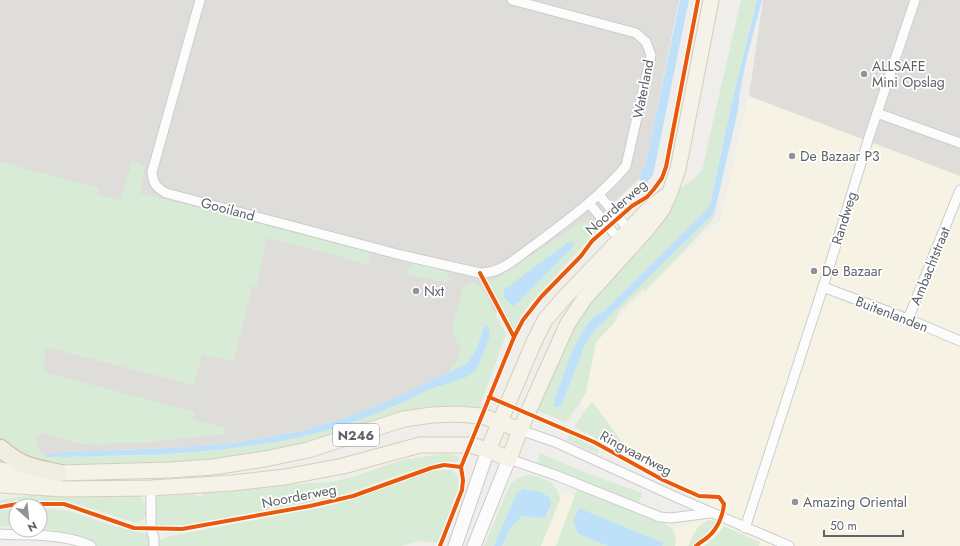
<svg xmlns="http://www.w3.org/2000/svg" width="960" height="546" viewBox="0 0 960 546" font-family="Jost,sans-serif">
<rect width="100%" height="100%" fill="#efeeea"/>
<!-- commercial -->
<polygon fill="#f7f3e4" points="749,93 881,138 960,169 960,546 513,546 536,525 549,529 563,493 670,530 700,520 707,504 636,467 620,456 581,403 588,347 721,219"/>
<!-- industrial -->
<g fill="#dfddda">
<polygon points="0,0 679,0 646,163 639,179 485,324 463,366 390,400 353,415 301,431 234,443 174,448 63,452 44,455 37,445 36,436 43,174 0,162"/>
<polygon points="763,0 960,0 960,176 749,96"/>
</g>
<!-- green -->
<g fill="#d8ebd6" fill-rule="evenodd">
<polygon points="741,0 757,0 733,98 710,205 705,212 604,311 594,317 585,328 572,354 564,375 561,406 585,345 592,333 713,210 716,206 715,215 711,222 645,291 643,289 619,311 615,322 596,342 586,393 566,422 536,410 570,334 591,298 677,194 680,188 692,181 702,170"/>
<path d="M0 162 99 188 97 195 120 200 132 162H136L145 166 140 193 372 252 368 265 338 256 267 238 256 287 252 286 234 361 202 355 194 385 45 347 44 372 195 412 193 419 224 428 225 434 141 443H113L104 445 80 444 44 433 36 436 37 445 46 457C127 455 210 456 290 439 339 429 384 409 430 389 436 386 443 385 450 382 459 379 468 373 477 368L480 360 487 326 483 328C478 354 473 361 449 372L450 369 457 362 461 350 453 333V324L463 288 473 282 478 284 482 289 506 334 479 409 232 458 193 461 110 466 42 465 2 442 0 439Z"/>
<path d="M588 221 595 224 599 229 530 303 520 317 515 329 513 330 486 281 496 279 580 223ZM569 242 574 246 530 290 519 302 504 290 525 274Z"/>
<polygon points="415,262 446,272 450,280 448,283 445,283 407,274 406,271 410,266"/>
<polygon points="592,401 633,457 574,427"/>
<polygon points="570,434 599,450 598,454 566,440"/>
<polygon points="540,453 589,474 642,493 638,505 537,463"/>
<path d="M441 454C447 454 456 454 460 458L457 462H441L401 474 335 498 183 525 155 526V497L159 496 196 494 198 497H201L203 495 202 492 258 486 330 482 353 477 402 460Z"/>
<polygon points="451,470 458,476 458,489 437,543 420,541 400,546 158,546 159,541 167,537 333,505 429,471"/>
<path d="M528 475 540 477 552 483 557 490 560 499 541 546H502C507 532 511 525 523 515L544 518 548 515 551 503 546 494 539 493 516 494 494 546H484L511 483 518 478Z"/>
<path d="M578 487 658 519C670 527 678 530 675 546H662L663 543 579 508 573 522 578 534 608 546H556Z"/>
<path d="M36 494H138C147 502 151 519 136 523L67 501 0 503V500Z"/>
<polygon points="40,508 69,511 114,526 148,534 150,546 97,546 83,538 55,534 55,530 40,529"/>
<polygon points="7,509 16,509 16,527 0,526 0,510"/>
<path d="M708 520 716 521C709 535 702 536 693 546H688C693 535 696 526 708 520Z"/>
<polygon points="724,526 760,542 759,546 704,546 716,536"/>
</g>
<!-- water -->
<g fill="#bfe0f9">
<polygon points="680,0 689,0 653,175 647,182 641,182 639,179 646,163"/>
<path d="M757 0H762L747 57 740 91 738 110 716 206 711 216 700 227 592 333 585 345 561 406 557 407 554 406V401C564 376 574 337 593 318 596 315 600 313 604 311L705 212 710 205 733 98Z"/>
<polygon points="570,241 574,243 574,246 530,290 519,302 512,306 504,297 504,290 525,274"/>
<path d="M487 326C492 334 489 340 485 348 483 354 480 362 477 368 470 380 444 383 431 389 421 392 413 398 403 402 382 411 358 421 335 428 244 455 147 455 53 457H46L44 455 63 452 174 448 234 443 301 431 353 415 390 400 463 366C476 355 479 345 483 328Z"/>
<path d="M523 489C533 491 556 492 550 507 548 511 548 514 544 518L523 516C512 524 507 533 502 546H494L516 494Z"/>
<polygon points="579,508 664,543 662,546 608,546 578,534 573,522"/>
</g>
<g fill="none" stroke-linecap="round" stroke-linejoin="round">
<!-- minor casing -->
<g stroke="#cbcccc" stroke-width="11">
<g id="minor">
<path d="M200 0 152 172C153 184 156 187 166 193L401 255 480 273C488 273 496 271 503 267 515 261 525 251 536 244 568 220 600 197 626 166L651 55 646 42 636 33 512 0"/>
<polyline points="877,113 960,143"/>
<polyline points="599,195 631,232"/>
<polyline points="589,203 622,243"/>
<polyline points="823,287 908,319 960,341"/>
<polyline points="908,319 960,190"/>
<polyline points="520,430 555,442 678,498 789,546"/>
<polyline points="509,459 555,475 660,517 671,518 710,513"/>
<polyline points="151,488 151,529 154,538 154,546"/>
<polyline points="745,528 823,287 870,134 915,0"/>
<path d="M0 534C29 536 65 533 91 546"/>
</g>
</g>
<!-- secondary casing -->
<g stroke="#cacacb" stroke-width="15">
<g id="secondary">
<polyline points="455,546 488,450"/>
<polyline points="474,546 509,459"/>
</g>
</g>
<!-- primary casing -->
<g stroke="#d7ceb8" stroke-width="17">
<g id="primary">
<polyline points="488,450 534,342 545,320 563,299 649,209 664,197"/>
<polyline points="0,470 28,475 59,473 170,470 213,467 265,459 308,450 404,419 432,415 456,414 482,416 520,430"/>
<polyline points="0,485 65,489 151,488 232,483 285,477 343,466 420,445 470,445 488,450 509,459 520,430 567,325 584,299 648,228 662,210 670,192 678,169 711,0"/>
</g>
</g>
<!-- motorway casing -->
<g stroke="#c8b996" stroke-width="19">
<path id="motorway" d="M0 448C22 467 32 467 59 473"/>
</g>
<!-- minor -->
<use href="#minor" stroke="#fdfcfc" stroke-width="9"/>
<!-- secondary -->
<use href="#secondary" stroke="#fdfcfc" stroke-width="13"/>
<!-- primary -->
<use href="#primary" stroke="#f4f2e9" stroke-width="15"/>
<!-- motorway -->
<use href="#motorway" stroke="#f0ede3" stroke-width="17"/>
<!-- cycleway casing -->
<g stroke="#fff" stroke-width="6">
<g id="cycleway">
<polyline points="480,273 514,337"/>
<path d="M489 397 594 442 663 480 699 496 719 497 724 504C723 515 718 528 709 536 705 540 700 542 696 546"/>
<polyline points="461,467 514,337 523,320 541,297 581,256 592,241 632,206 647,197 654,189 662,178 666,167 698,0"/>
<polyline points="0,507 17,504 64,504 134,528 182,529 310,506 353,496 431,468 444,465 461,467"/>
<polyline points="440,546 462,490 463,480 461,467"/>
</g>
</g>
<!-- cycleway -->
<use href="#cycleway" stroke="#e8590c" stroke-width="4"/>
</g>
<!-- markers -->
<g fill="#919496" stroke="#fff" stroke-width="1.5">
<circle cx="864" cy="74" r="4"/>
<circle cx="792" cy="156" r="4"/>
<circle cx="814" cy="271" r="4"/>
<circle cx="416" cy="291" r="4"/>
<circle cx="795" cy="502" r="4"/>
</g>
<g text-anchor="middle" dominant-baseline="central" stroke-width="3.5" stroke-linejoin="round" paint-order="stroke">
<!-- shield labels -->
<rect fill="#fff" stroke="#8f9295" stroke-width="1" x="333" y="424" width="46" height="22" rx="3"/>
<g font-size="13" font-weight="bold" fill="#5f6368">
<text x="356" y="435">N246</text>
</g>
<!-- poi labels -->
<g font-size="14" fill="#5f6368" stroke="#fff" text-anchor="start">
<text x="872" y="66">ALLSAFE<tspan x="872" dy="16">Mini Opslag</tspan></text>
<text x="800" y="156">De Bazaar P3</text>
<text x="822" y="271">De Bazaar</text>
<text x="424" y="291">Nxt</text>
<text x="803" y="502">Amazing Oriental</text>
</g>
<!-- street labels -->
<g font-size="14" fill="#5f6368" stroke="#fff">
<text transform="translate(643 89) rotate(-79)">Waterland</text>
<text transform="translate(616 207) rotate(-41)">Noorderweg</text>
<text transform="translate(228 209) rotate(15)">Gooiland</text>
<text transform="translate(844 218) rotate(-73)">Randweg</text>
<text transform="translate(930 266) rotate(-68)">Ambachtstraat</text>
<text transform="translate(892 314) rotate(21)">Buitenlanden</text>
<text transform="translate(636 453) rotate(28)">Ringvaartweg</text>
<text transform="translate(299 496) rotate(-11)">Noorderweg</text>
</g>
</g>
<!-- north arrow -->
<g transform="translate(28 518) rotate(153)"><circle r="19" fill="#ffffff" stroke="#bfc1c3"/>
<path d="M0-3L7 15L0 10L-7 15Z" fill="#919496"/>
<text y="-6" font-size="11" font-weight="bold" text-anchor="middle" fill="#5f6368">N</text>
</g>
<!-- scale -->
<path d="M824 530v6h79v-6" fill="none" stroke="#5f6368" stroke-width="2"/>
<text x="830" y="530" font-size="12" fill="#5f6368" stroke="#ffffff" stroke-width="3" paint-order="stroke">50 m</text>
</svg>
